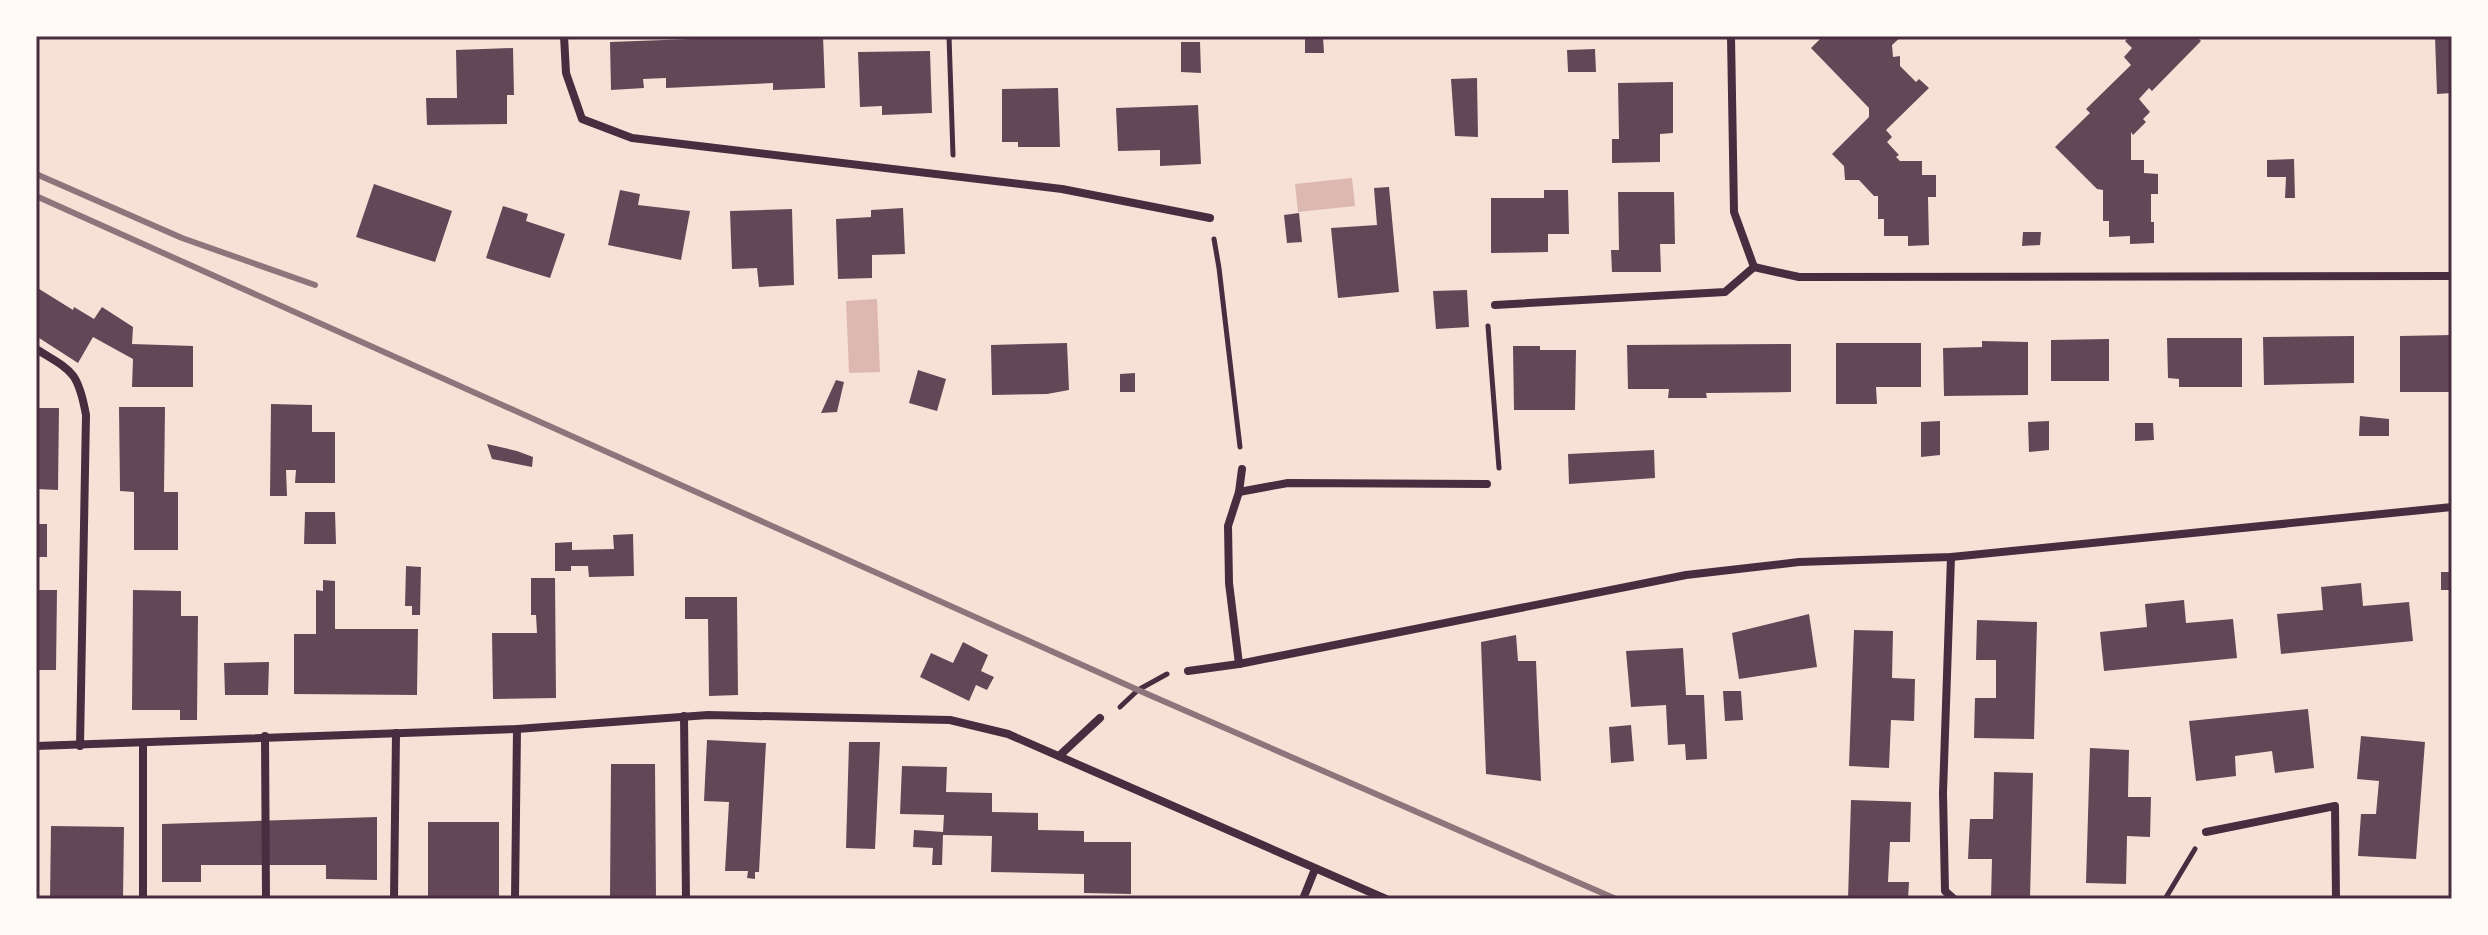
<svg xmlns="http://www.w3.org/2000/svg" width="2488" height="935" viewBox="0 0 2488 935" font-family="'Times New Roman',serif">
<rect width="100%" height="100%" fill="#f7e1d7"/>
<!-- water -->
<g fill="#dcb8b0">
<polygon points="1352,178 1355,206 1298,212 1295,184"/>
<polygon points="877,299 880,372 849,373 846,301"/>
</g>
<!-- building -->
<g fill="#644757">
<polygon points="718,36 823,36 825,88 773,90 773,83 666,88 666,78 643,79 644,88 611,90 610,42 718,38"/>
<rect x="1525" y="36" width="19" height="3"/>
<polygon points="1823,36 1902,36 1892,45 1893,57 1900,56 1900,66 1916,82 1919,79 1929,88 1886,130 1892,137 1887,142 1899,155 1896,157 1900,161 1922,161 1922,175 1936,175 1936,197 1928,197 1929,245 1908,246 1908,236 1884,236 1884,219 1878,219 1878,196 1874,196 1859,180 1845,180 1844,166 1832,154 1869,117 1869,108 1811,48"/>
<polygon points="2131,36 2196,36 2201,41 2152,91 2149,88 2139,99 2150,112 2143,119 2146,122 2133,135 2131,132 2131,160 2144,160 2144,173 2158,174 2158,194 2151,194 2151,222 2154,222 2154,243 2130,244 2130,236 2109,237 2109,221 2103,221 2103,190 2097,189 2055,147 2090,113 2086,109 2131,65 2124,57 2132,48 2125,41"/>
<polygon points="2435,36 2452,36 2452,93 2437,94"/>
<polygon points="1323,37 1324,53 1305,53 1305,38"/>
<polygon points="1181,42 1200,42 1201,73 1181,72"/>
<polygon points="513,48 514,95 507,95 507,124 427,125 426,98 457,98 456,50"/>
<polygon points="1595,49 1596,72 1568,72 1567,50"/>
<polygon points="930,51 932,113 882,115 882,106 860,107 858,52"/>
<polygon points="1477,78 1478,137 1455,136 1451,79"/>
<polygon points="1673,82 1673,133 1660,134 1660,162 1612,163 1612,139 1619,139 1618,83"/>
<polygon points="1058,88 1060,147 1018,147 1018,142 1002,142 1002,89"/>
<polygon points="1198,105 1201,164 1160,166 1160,150 1118,151 1116,108"/>
<polygon points="2294,159 2295,198 2285,198 2286,177 2267,177 2267,160"/>
<polygon points="374,184 452,211 435,262 356,237"/>
<polygon points="1389,187 1399,292 1338,298 1331,228 1377,225 1374,188"/>
<polygon points="620,190 640,194 638,205 690,211 681,260 608,245"/>
<polygon points="1544,190 1568,190 1569,234 1548,234 1548,252 1491,253 1491,198 1544,198"/>
<polygon points="1618,192 1674,192 1675,244 1660,244 1661,272 1612,272 1611,250 1619,250"/>
<polygon points="503,206 528,214 526,221 565,234 550,278 486,258"/>
<polygon points="903,208 905,254 872,255 872,278 838,279 836,219 871,217 871,210"/>
<polygon points="792,209 794,285 759,287 757,268 732,269 730,211"/>
<polygon points="1299,213 1302,242 1287,243 1284,215"/>
<polygon points="2023,232 2041,232 2040,245 2022,246"/>
<polygon points="36,287 73,310 74,307 94,319 102,307 133,327 132,344 193,346 193,387 132,387 133,359 93,337 78,363 36,336"/>
<polygon points="1467,290 1469,327 1436,329 1433,291"/>
<polygon points="2452,335 2452,392 2400,392 2400,336"/>
<polygon points="2354,336 2354,383 2264,385 2263,337"/>
<polygon points="2167,338 2242,338 2242,387 2179,387 2179,379 2168,378"/>
<polygon points="2109,339 2109,381 2051,381 2051,340"/>
<polygon points="1982,341 2028,342 2028,395 1944,396 1943,348 1982,347"/>
<polygon points="1067,343 1069,390 1047,394 992,395 991,345"/>
<polygon points="1836,343 1921,343 1921,387 1876,387 1877,404 1836,404"/>
<polygon points="1791,344 1791,392 1706,393 1707,398 1668,398 1669,389 1628,389 1627,345"/>
<polygon points="1513,346 1540,346 1540,350 1576,350 1575,410 1514,410"/>
<polygon points="918,370 946,379 937,411 909,403"/>
<polygon points="1135,373 1135,392 1120,392 1120,374"/>
<polygon points="836,380 844,382 837,412 821,413"/>
<polygon points="271,404 312,405 312,432 335,432 335,483 295,483 296,470 286,470 287,496 270,496"/>
<polygon points="119,407 165,407 164,492 178,492 178,550 134,550 134,492 120,491"/>
<polygon points="36,408 59,408 58,490 36,489"/>
<polygon points="2360,416 2389,419 2389,436 2359,436"/>
<polygon points="1940,421 1940,455 1921,457 1921,422"/>
<polygon points="2049,421 2049,450 2029,452 2028,422"/>
<polygon points="2135,423 2153,423 2154,440 2135,441"/>
<polygon points="487,444 517,451 533,457 532,467 492,459"/>
<polygon points="1654,450 1655,478 1569,484 1568,454"/>
<polygon points="305,512 335,512 336,544 304,544"/>
<rect x="36" y="524" width="11" height="33"/>
<polygon points="633,534 634,576 589,577 588,566 571,566 571,571 555,571 555,543 572,542 572,550 614,549 613,535"/>
<polygon points="406,566 421,567 420,615 412,615 412,606 405,606"/>
<rect x="2441" y="572" width="11" height="18"/>
<polygon points="531,578 555,578 556,698 493,699 492,633 537,633 536,615 531,615"/>
<polygon points="323,580 335,581 335,629 418,629 417,695 294,694 294,634 316,634 316,590 323,591"/>
<polygon points="2361,583 2363,606 2409,602 2413,641 2281,654 2277,614 2323,610 2321,587"/>
<polygon points="36,590 57,590 56,670 36,670"/>
<polygon points="133,590 181,591 181,616 198,616 197,720 180,720 180,710 132,710"/>
<polygon points="685,597 737,597 738,695 709,696 708,619 685,619"/>
<polygon points="2184,600 2186,623 2233,619 2237,658 2104,671 2100,632 2147,627 2145,604"/>
<polygon points="1809,614 1817,667 1739,679 1732,633"/>
<polygon points="1977,620 2037,622 2034,739 1974,738 1975,698 1996,698 1996,660 1976,660"/>
<polygon points="1854,630 1893,631 1892,678 1915,679 1914,721 1891,720 1889,768 1849,766"/>
<polygon points="1516,635 1518,661 1536,661 1541,781 1486,774 1481,642"/>
<polygon points="963,642 988,655 981,671 994,677 987,690 976,685 969,701 920,677 931,653 953,663"/>
<polygon points="1683,648 1686,695 1704,695 1707,759 1686,760 1685,744 1668,745 1666,705 1631,707 1626,651"/>
<polygon points="269,662 268,695 225,695 224,663"/>
<polygon points="1723,691 1741,691 1743,720 1725,721"/>
<polygon points="2308,709 2314,768 2275,773 2272,751 2235,756 2236,776 2196,781 2189,721"/>
<polygon points="1631,725 1634,761 1611,763 1609,727"/>
<polygon points="2361,736 2425,742 2416,859 2358,856 2361,814 2376,814 2379,781 2357,779"/>
<polygon points="707,740 766,743 759,872 755,872 755,879 747,878 748,871 725,871 729,802 704,801"/>
<polygon points="849,742 880,742 875,849 846,848"/>
<polygon points="2090,748 2129,750 2128,797 2151,797 2150,837 2127,836 2126,884 2086,883"/>
<polygon points="611,764 655,764 656,899 610,899"/>
<polygon points="902,766 947,767 946,792 992,793 992,812 1038,813 1038,830 1084,831 1084,842 1131,842 1131,894 1084,893 1084,874 991,872 992,836 943,835 942,865 932,865 933,848 913,847 914,830 943,832 944,815 900,814"/>
<polygon points="1994,772 2033,773 2030,899 1991,899 1992,859 1968,859 1970,819 1993,819"/>
<polygon points="1851,800 1911,802 1910,842 1890,842 1888,882 1909,882 1908,899 1848,899"/>
<polygon points="377,817 377,880 326,879 326,865 201,865 201,882 162,882 162,824"/>
<rect x="428" y="822" width="71" height="77"/>
<polygon points="51,826 124,827 123,899 50,899"/>
</g>
<g fill="none" stroke-linecap="round" stroke-linejoin="round">
<!-- path -->
<g stroke="#4a2c40" stroke-width="5">
<polyline points="949,36 953,155"/>
<polyline points="1214,239 1219,268 1240,447"/>
<polyline points="1488,326 1499,468"/>
<polyline points="1120,707 1138,690 1167,674"/>
<polyline points="2165,899 2195,849"/>
</g>
<!-- minor -->
<g stroke="#4a2c40" stroke-width="8">
<polyline points="564,36 566,73 582,119 632,138 1062,189 1210,218"/>
<polyline points="1731,36 1734,212 1754,267 1799,277 2452,276"/>
<polyline points="1495,305 1725,292 1754,267"/>
<path d="M36 349C72 371 78 371 86 415L80 746"/>
<polyline points="1242,469 1239,492 1228,526 1229,583 1239,664 1686,575 1799,562 1951,557 2452,507"/>
<polyline points="1239,492 1288,483 1487,484"/>
<polyline points="1951,557 1943,793 1945,891 1954,899"/>
<polyline points="1188,671 1239,664"/>
<polyline points="684,716 686,899"/>
<polyline points="265,736 266,899"/>
<polyline points="36,746 517,729 708,715 950,720 1008,734 1386,899"/>
<polyline points="1059,756 1100,718"/>
<polyline points="2206,832 2335,806 2336,899"/>
<polyline points="143,899 143,743"/>
<polyline points="394,899 396,733"/>
<polyline points="515,899 517,729"/>
<polyline points="1303,899 1315,869"/>
</g>
<!-- rail -->
<g stroke="#8f747c" stroke-width="6">
<polyline points="36,174 182,238 315,285"/>
<polyline points="36,196 1138,690 1616,899"/>
</g>
</g>
<!-- border -->
<rect width="2488" height="935" fill="none" stroke="#fffaf5" stroke-width="76"/>
<rect x="38" y="38" width="2412" height="859" fill="none" stroke="#4a2c40" stroke-width="3"/>
</svg>
